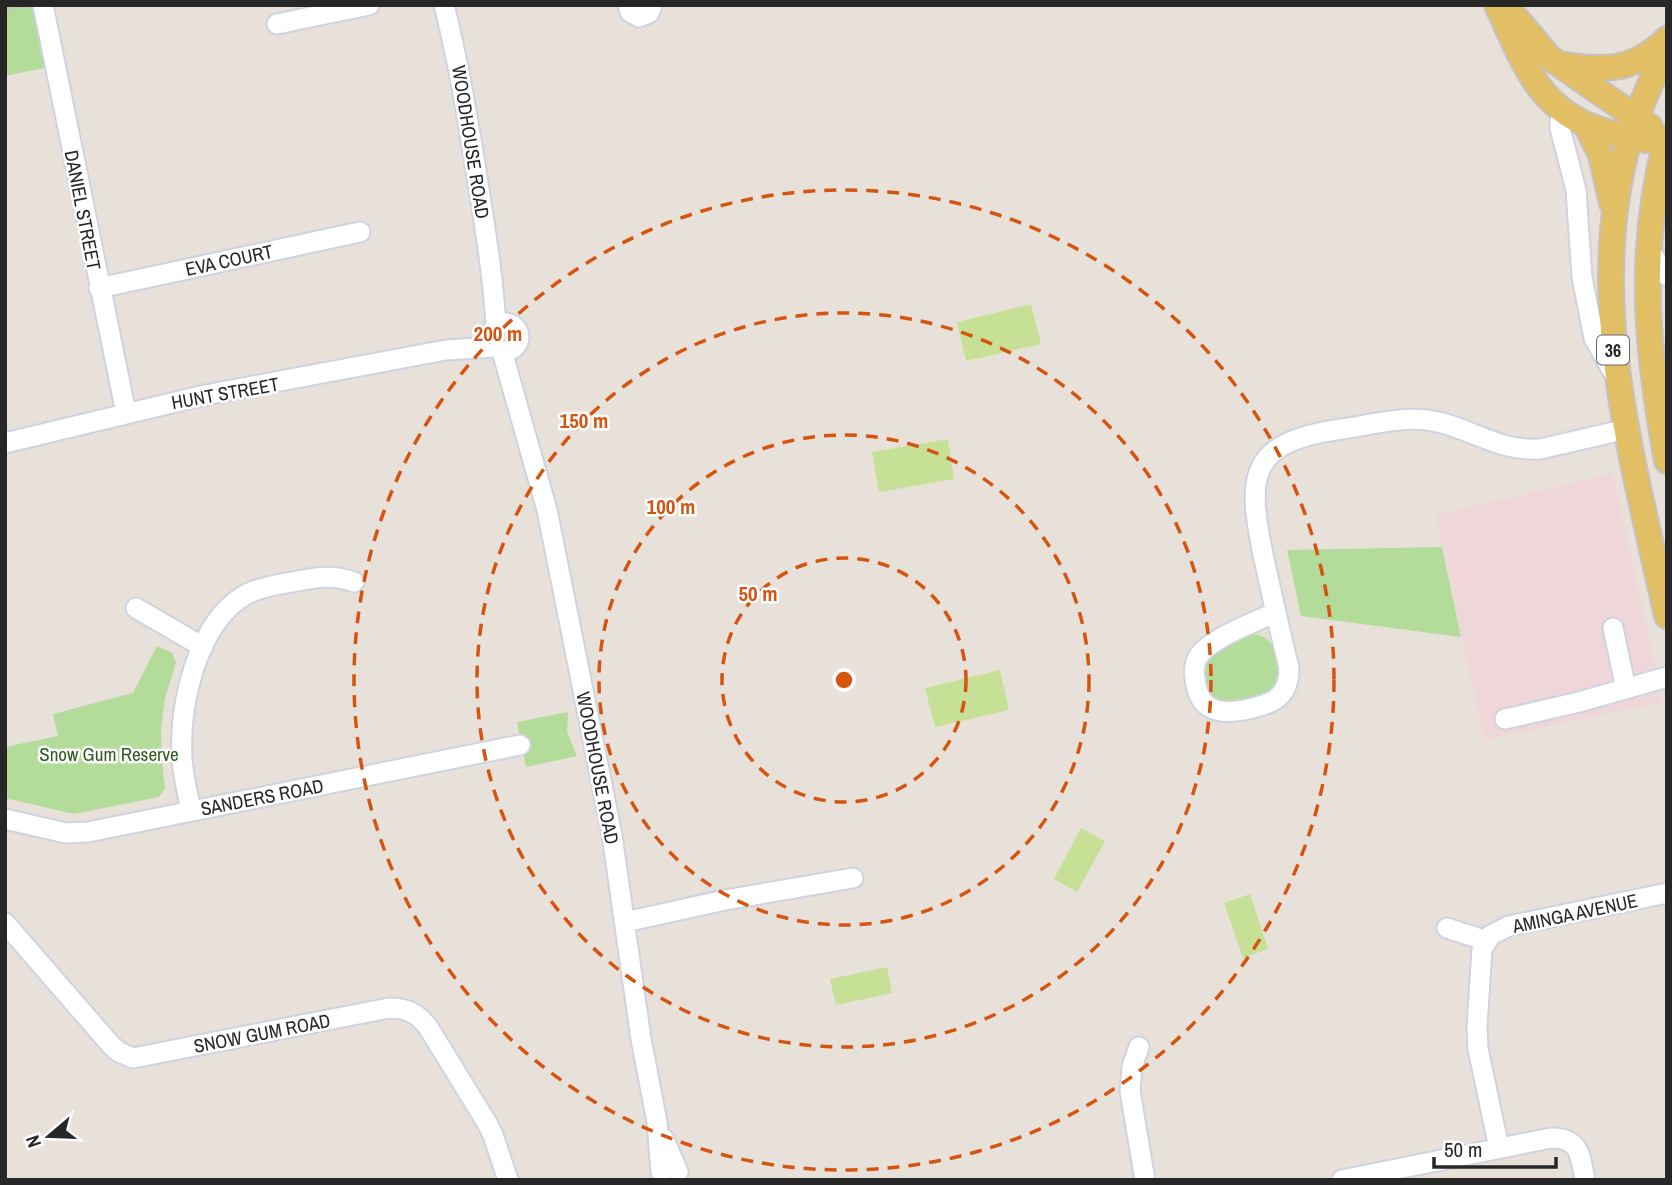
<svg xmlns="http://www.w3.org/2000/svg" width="1672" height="1185" viewBox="0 0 1672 1185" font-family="'Archivo Narrow',sans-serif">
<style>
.medical{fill:#efd7d9}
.green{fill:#b3db9a}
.pitch{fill:#c6e196}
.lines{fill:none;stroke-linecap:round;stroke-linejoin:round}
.minor-casing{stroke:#cfd3df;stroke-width:23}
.major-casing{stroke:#c3c3c3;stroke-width:28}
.path{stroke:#c3c3c3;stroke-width:2.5;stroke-dasharray:5 3.5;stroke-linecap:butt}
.minor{stroke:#fff;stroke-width:19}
.major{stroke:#e2be64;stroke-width:24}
.ring{fill:none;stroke:#d5540f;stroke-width:3.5;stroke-dasharray:12 9}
.labels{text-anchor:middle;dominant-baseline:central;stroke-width:5;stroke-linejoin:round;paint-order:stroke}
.shield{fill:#fff;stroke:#686868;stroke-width:2}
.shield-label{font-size:18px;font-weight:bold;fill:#272727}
.street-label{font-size:19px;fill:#272727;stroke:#fff}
.park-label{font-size:19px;fill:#2f5b1f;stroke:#fff}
.centre{fill:#d5540f;stroke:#fff;stroke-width:3.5}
.ring-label{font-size:21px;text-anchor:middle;font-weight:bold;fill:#d5540f;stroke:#fff;stroke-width:5;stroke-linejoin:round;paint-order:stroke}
</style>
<rect width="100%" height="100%" fill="#e8e1d9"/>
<path class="medical" d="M1613,473L1663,702L1484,740L1436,515Z"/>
<path class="green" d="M5,5H37L49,67L5,76Z
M1442,547L1461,637L1301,616L1287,550Z
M1253,634C1265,635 1273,642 1276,654C1278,663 1284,677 1277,686C1270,695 1259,697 1248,699C1240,701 1229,705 1221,703C1204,698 1201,676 1205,661L1216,652Z
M157,646L172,653L176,663L165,698L161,728L162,763L165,788L159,797L74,814L5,798V747L58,736L53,714L133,693Z
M568,712L567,732L577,756L526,767L517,722Z"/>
<path class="pitch" d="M1031,304L1041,344L966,361L957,322Z
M948,439L954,479L879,492L872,452Z
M1000,670L1009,710L935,727L925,688Z
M1081,828L1105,841L1077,892L1054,879Z
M1250,894L1268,949L1243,958L1224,903Z
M887,967L892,993L836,1005L830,979Z"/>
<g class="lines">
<g class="minor-casing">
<path id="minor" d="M43,5L126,413
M444,5C458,60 467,115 476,170C484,222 493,273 496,326
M628,5L630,12L639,17L649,13L652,5
M277,24L369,5
M1561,111L1560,128L1576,190L1582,277L1594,338L1616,377
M1648,248L1667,276
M99,288L360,232
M491 337a14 14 0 1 1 28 0a14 14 0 1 1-28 0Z
M502,351L547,510L612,835L641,1039L657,1122L661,1172
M5,443L205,395L446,350L495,347
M136,608L203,647
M1276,612C1255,622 1222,634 1205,649C1196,656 1193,667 1195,678C1198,709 1216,715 1244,710C1270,704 1289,700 1289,668C1280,632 1272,595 1264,559C1246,475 1248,442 1342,429C1369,425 1399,417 1427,420C1467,425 1496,452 1540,449L1627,429
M1613,628L1626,689
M1505,719L1579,702L1667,677
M191,811C188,794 183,776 182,758C179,706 196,624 245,595C257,588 272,586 286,583C311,579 328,573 354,582
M5,819L66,833L88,832L520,745
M625,922L725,900L853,878
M5,923L111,1045L119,1052L133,1058L389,1008C407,1008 417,1013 428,1027L487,1123L493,1135L508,1180
M1447,928L1487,941
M1139,1047L1132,1067L1130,1091L1145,1180
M664,1139L678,1172
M1499,1148L1478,1049L1477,1026L1482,949L1491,935L1509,926L1667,893
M1342,1180L1551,1138C1581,1138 1580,1156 1585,1180"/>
</g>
<g class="major-casing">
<path id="major" d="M1497,5C1523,60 1537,110 1601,130C1622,137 1644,139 1665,143
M1510,11L1550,58L1650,127
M1667,46C1654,77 1638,108 1629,140C1584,300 1633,459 1667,616
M1560,64C1603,72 1635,71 1667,39
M1586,125L1601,155L1612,203
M1667,137C1637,252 1646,346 1667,461"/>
</g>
<path class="path" d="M5,10L26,6"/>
<use href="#minor" class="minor"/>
<use href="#major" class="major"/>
</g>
<g class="ring">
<circle cx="844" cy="680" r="122"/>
<circle cx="844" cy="680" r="245"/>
<circle cx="844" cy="680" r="367"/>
<circle cx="844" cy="680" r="490"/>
</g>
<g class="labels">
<rect class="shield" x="1597" y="335.5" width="32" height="29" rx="5"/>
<g class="shield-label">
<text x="1613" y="350">36</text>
</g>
<g class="street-label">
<text transform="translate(471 142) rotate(81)">WOODHOUSE ROAD</text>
<text transform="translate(83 210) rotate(79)">DANIEL STREET</text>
<text transform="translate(229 260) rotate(-12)">EVA COURT</text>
<text transform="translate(225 393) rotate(-10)">HUNT STREET</text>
<text transform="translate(598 768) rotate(79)">WOODHOUSE ROAD</text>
<text transform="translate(262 797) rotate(-11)">SANDERS ROAD</text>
<text transform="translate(1575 913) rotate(-12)">AMINGA AVENUE</text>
<text transform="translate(262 1033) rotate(-11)">SNOW GUM ROAD</text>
</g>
<g class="park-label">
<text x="109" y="754">Snow Gum Reserve</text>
</g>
</g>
<circle cx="844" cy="680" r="10" class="centre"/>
<g class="ring-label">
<text x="498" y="341">200 m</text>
<text x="584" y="428">150 m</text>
<text x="671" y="514">100 m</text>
<text x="758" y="601">50 m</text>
</g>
<rect width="1672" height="1185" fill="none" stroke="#272727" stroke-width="14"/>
<g transform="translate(49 1136) rotate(251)" stroke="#ffffff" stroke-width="5" paint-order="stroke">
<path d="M0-5L12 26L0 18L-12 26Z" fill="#272727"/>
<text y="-10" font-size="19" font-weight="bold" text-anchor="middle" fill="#272727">N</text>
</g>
<path d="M1434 1157v10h122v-10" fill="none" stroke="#272727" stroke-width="3.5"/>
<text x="1444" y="1157" font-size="21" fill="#272727" stroke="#ffffff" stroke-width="5" paint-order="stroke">50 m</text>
</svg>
